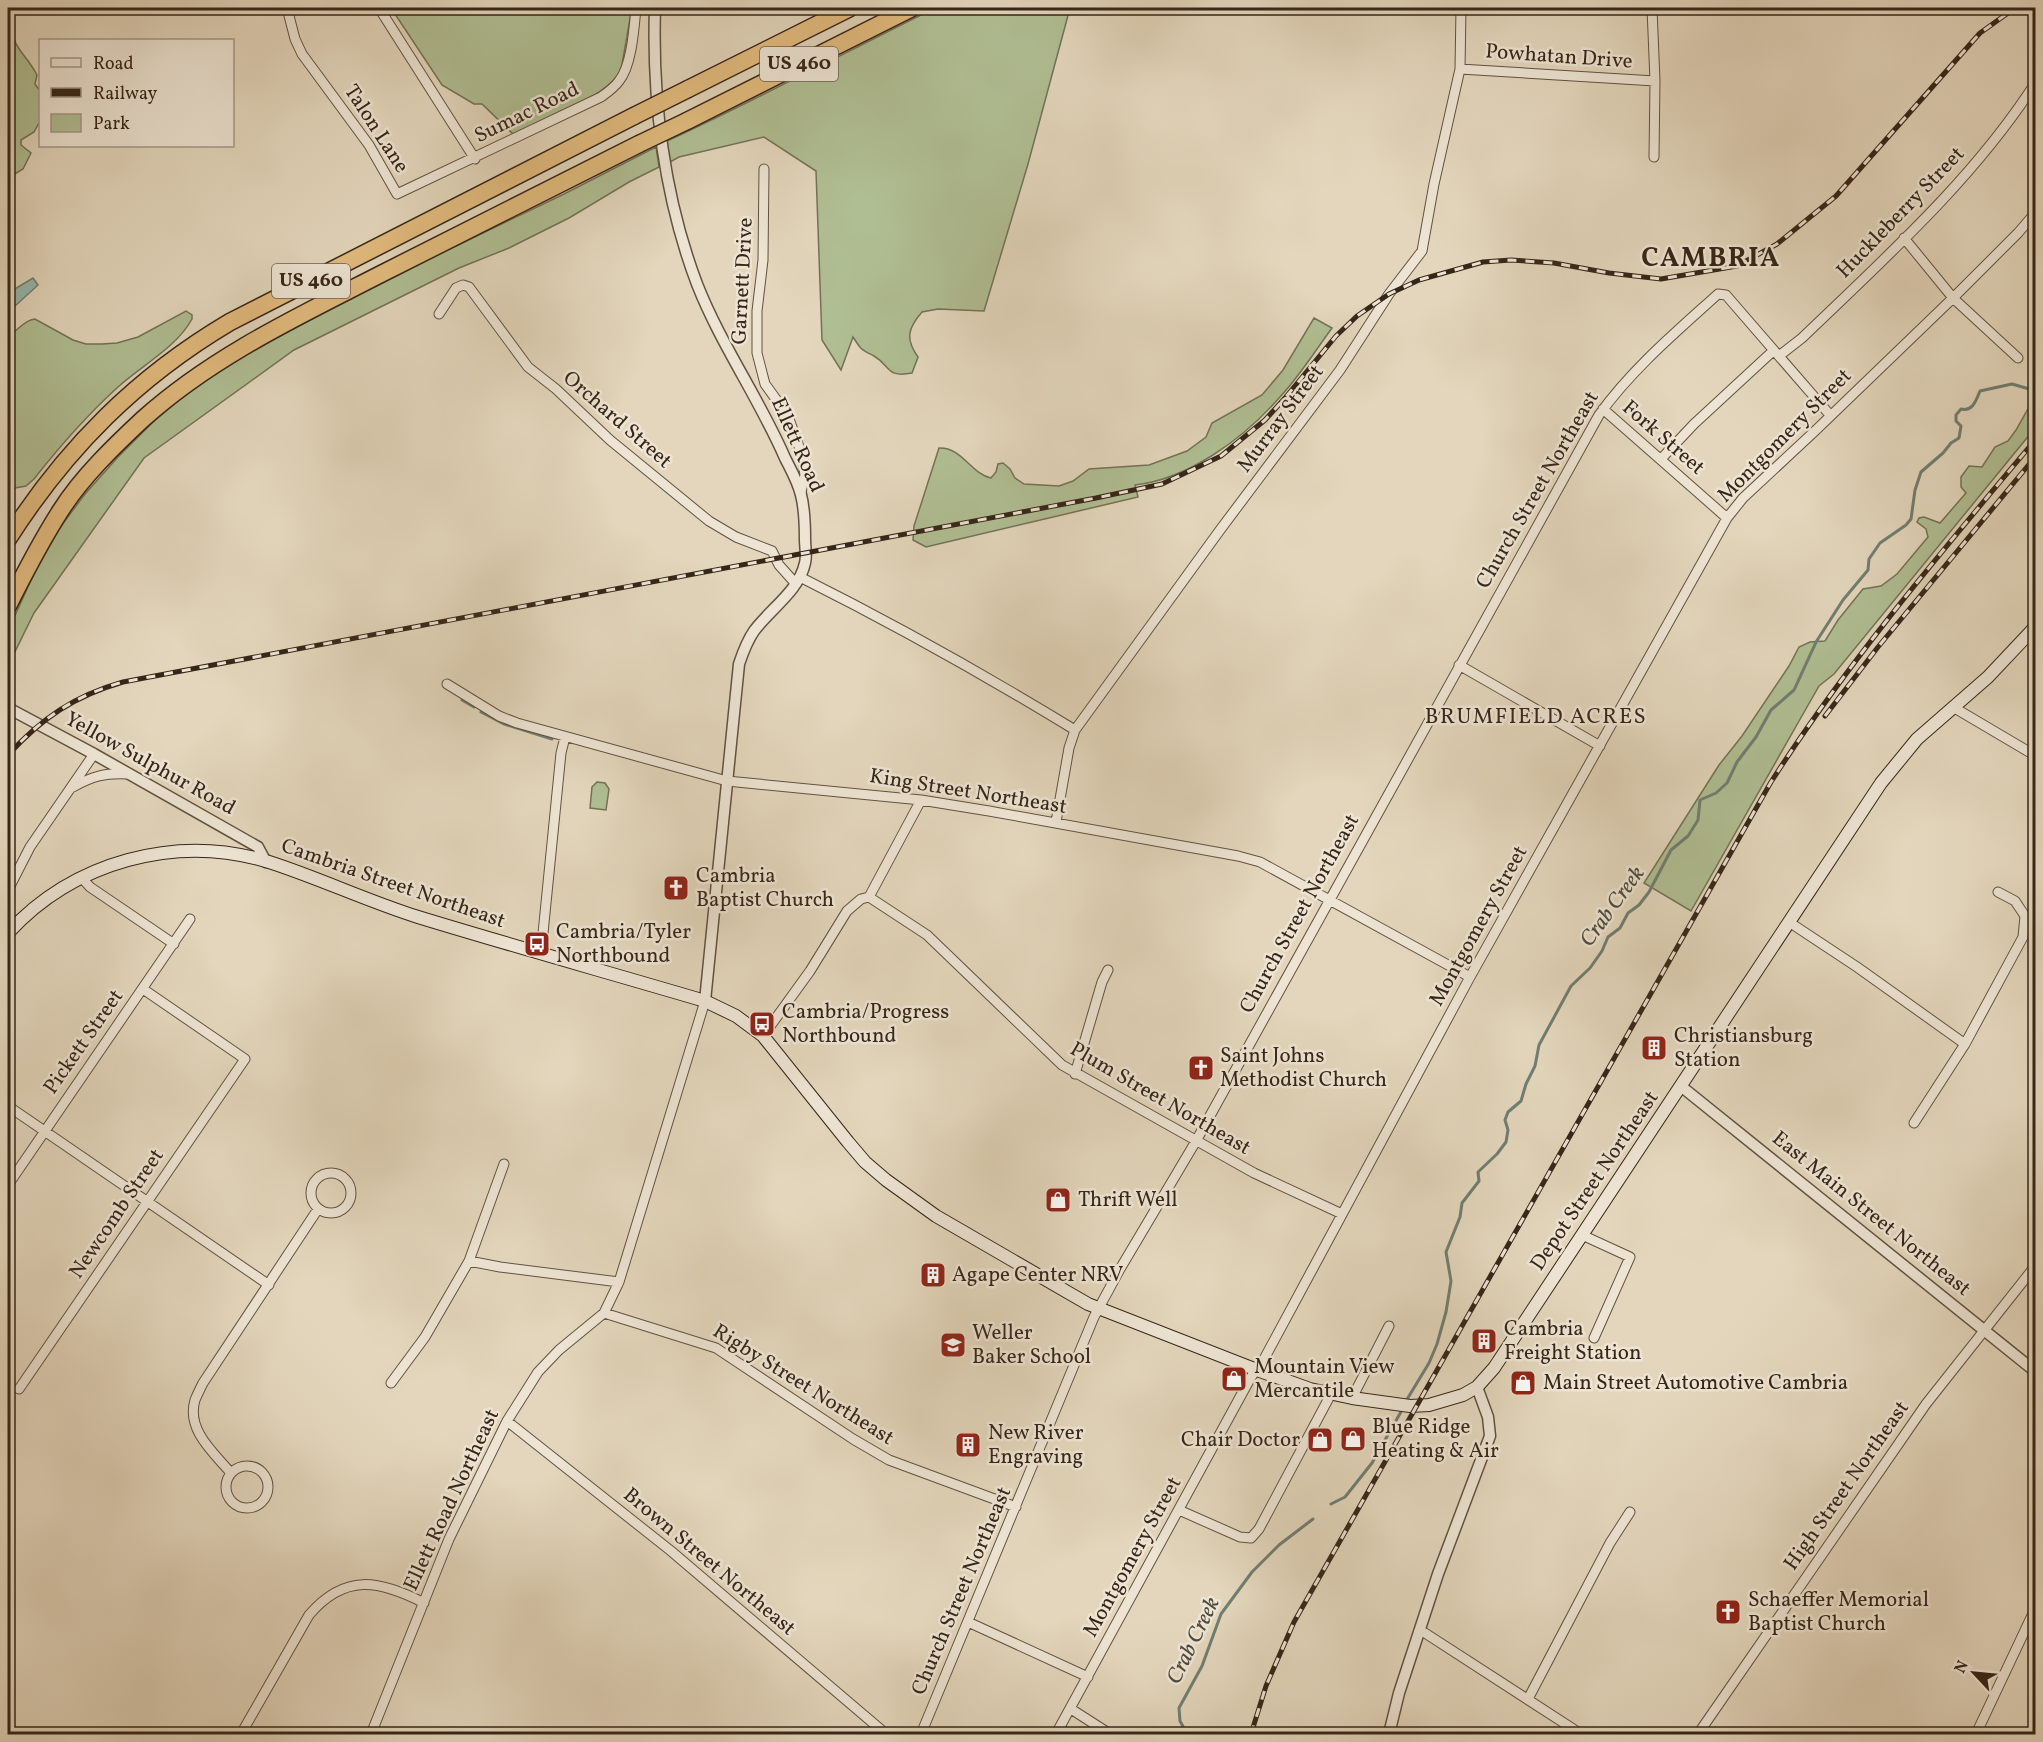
<svg xmlns="http://www.w3.org/2000/svg" width="2043" height="1742" viewBox="0 0 2043 1742" font-family="Vollkorn,serif">
<style>
.green{fill:#b0be93;stroke:#737256;stroke-width:1.5}
.water{fill:#96b9ad;stroke:#707e71;stroke-width:1.5}
.lines{fill:none;stroke-linecap:round;stroke-linejoin:round}
.stream{stroke:#707e71;stroke-width:3}
.minor-casing{stroke:#615241;stroke-width:11}
.tertiary-casing{stroke:#615241;stroke-width:13}
.secondary-casing{stroke:#362618;stroke-width:14}
.motorway-casing{stroke:#362618;stroke-width:19}
.minor{stroke:#ede4d3;stroke-width:9}
.tertiary{stroke:#ede4d3;stroke-width:10}
.secondary{stroke:#ede4d3;stroke-width:12}
.motorway{stroke:#e2bb7e;stroke-width:16}
.rail-casing{stroke:#362618;stroke-width:5}
.rail{stroke:#ede4d3;stroke-width:3;stroke-dasharray:9;stroke-linecap:butt}
.motorway-bridge-casing{stroke:#362618;stroke-width:19;stroke-linecap:butt}
.motorway-bridge{stroke:#e2bb7e;stroke-width:16}
.labels{text-anchor:middle;dominant-baseline:central;stroke-width:5;stroke-linejoin:round;paint-order:stroke}
.shield{fill:#ede4d3;stroke:#6d5f50;stroke-width:1.5}
.shield-label{font-size:20px;font-weight:bold;fill:#362618}
.street-label{font-size:21px;fill:#362618;stroke:#ede4d3}
.poi-label{font-size:21px;fill:#362618;stroke:#ede4d3;text-anchor:start}
.neighbourhood-label{font-size:22px;letter-spacing:1.5px;fill:#362618;stroke:#ede4d3}
.water-label{font-size:22px;font-style:italic;fill:#4e4b3d;stroke:#ede4d3}
.district-label{font-size:27px;font-weight:bold;letter-spacing:1.5px;fill:#362618;stroke:#ede4d3}
</style>
<rect width="100%" height="100%" fill="#e3d6bc"/>
<filter id="stains"><feTurbulence type="fractalNoise" baseFrequency=".00333" numOctaves="4"/><feColorMatrix values="0 0 0 0 .2 0 0 0 0 .09 0 0 0 0 .02 0 0 0 .5 -.17"/></filter>
<radialGradient id="worn" r=".72"><stop offset=".6" stop-color="#630" stop-opacity="0"/><stop offset="1" stop-color="#630" stop-opacity=".3"/></radialGradient>
<path class="green" d="M391,8H632L621,70C608,97 542,120 513,134L482,104H474L442,85Z
M935,8H1070L1028,164L984,311L938,309L922,312C908,328 905,339 918,357L912,373C886,378 891,366 874,356C861,349 862,351 853,337L841,370L822,340L816,171L764,137L679,157L670,162L667,141C758,99 846,52 935,8Z
M8,25L10,26C15,51 26,54 37,75L35,84L40,91V121L34,132L21,140V145L31,153L23,169L10,177H8Z
M656,147L659,167L629,182L569,218L509,248L459,268L294,350L144,458L34,613L8,666V631L36,569L58,530L85,494L118,457L153,422L185,395L210,377L269,341L398,274L564,194Z
M186,311L192,315V319C176,348 142,365 118,387C87,415 60,446 34,479L26,486L15,488L8,499V335C18,332 23,320 35,319L73,340L86,344H102L117,343L138,337Z
M1314,318L1332,328C1315,351 1299,377 1279,398C1244,438 1189,479 1135,485L1138,497L926,547L913,540L914,526L939,448C962,447 970,473 991,478L996,472L998,464L1003,463L1010,469L1015,478L1024,484L1059,486L1073,481L1089,469L1149,465L1187,451L1206,437L1212,423L1262,395L1283,370Z
M2035,385V428L1834,674L1819,686L1691,911L1644,883L1719,765L1742,736L1789,666L1799,647L1810,642L1825,641L1838,620L1863,589L1881,586L1897,574L1928,537L1926,529L1917,522L1919,518L1924,517L1940,523L1966,493L1961,487V477L1969,466L1982,467L1995,447L2008,441L2016,430L2029,407Z
M597,782L605,783L609,789L606,810L590,808L592,787Z"/>
<path class="water" d="M33,278L38,285L14,307L8,305V293Z"/>
<g class="lines">
<path class="stream" d="M462,700L474,707
M481,712L504,724L552,739
M1406,1401L1429,1363L1437,1344L1446,1312L1451,1281L1446,1252L1460,1217L1462,1203L1479,1181L1478,1172L1497,1154L1506,1142L1508,1130L1505,1120L1508,1112L1521,1101L1526,1084L1535,1066L1539,1045L1571,986L1590,968L1602,951L1608,937L1620,928L1628,913L1639,905L1649,892L1671,850L1688,836L1698,820L1700,800L1716,793L1727,783L1737,762L1756,737L1771,710L1794,690L1816,642L1843,600L1868,570L1869,559L1880,543L1906,525L1911,519L1915,490L1921,472L1943,453L1951,443L1959,438L1961,426L1956,421V415L1961,409C1973,412 1976,400 1980,391L2012,384L2036,391
M1331,1504L1345,1497L1372,1463L1402,1410
M1190,1734L1186,1732L1180,1721L1179,1708L1202,1666L1221,1614L1252,1572L1279,1545L1313,1519"/>
<g class="minor-casing">
<path id="minor" d="M287,8L295,39L302,54L369,145L397,194L601,97C608,92 614,88 619,81C632,65 634,28 636,8
M379,8L475,159
M1652,8L1655,81L1654,157
M1460,69L1655,81
M764,169L763,260L757,311V353L765,384L788,416L802,455L805,475L801,492
M1904,238L1953,298L2018,358
M439,314L456,288L463,285L469,287L528,367L556,389L610,440L709,521L736,537L772,551L779,565L796,584
M1779,356L1802,338C1885,258 1973,180 2036,82
M1603,409L1727,518
M1661,459L1694,424L1773,351
M800,577C894,624 985,675 1075,730
M1459,665L1600,746
M447,684L499,716L517,723L727,781L921,800L989,811L1238,856L1260,862L1470,977
M1953,707L2036,756
M73,787C93,776 104,773 128,774
M1056,822L1069,748L1075,730L1220,530L1340,370L1389,294L1422,251L1434,184L1460,69L1461,8
M81,877L90,887L174,944
M8,890L30,847L94,754
M869,897L927,935L1062,1065L1254,1173L1342,1214
M1789,922L1857,967L1965,1044
M541,953L561,753L565,737
M763,1036L810,971L847,911L861,899L869,897L921,800
M1075,1074L1102,982L1108,970
M8,1106L269,1285
M1914,1123L1965,1044L2023,937L2025,916L2015,901L1998,892
M311 1193a20 20 0 1 1 40 0a20 20 0 1 1-40 0Z
M8,1185L190,919
M1582,1235L1630,1257L1594,1338
M469,1261L500,1267L619,1282
M604,1313L716,1348L853,1439L889,1460L1016,1507
M391,1383L425,1337L469,1261L504,1164
M19,1389L245,1059L143,989
M1352,1398L1389,1326
M507,1421L671,1551L886,1734
M226 1487a21 21 0 1 1 42 0a21 21 0 1 1-42 0Z
M231,1473C214,1453 186,1430 195,1400C197,1395 200,1389 203,1383L318,1209
M1179,1510L1240,1537L1251,1538L1259,1529L1331,1394
M968,1622L1088,1677
M1419,1631L1425,1633L1581,1734
M1528,1699L1610,1543L1630,1512
M1071,1709L1110,1734
M241,1734L309,1615C345,1573 379,1580 424,1603
M371,1734L449,1539L507,1421L538,1372L559,1350L604,1313L619,1282L705,1001
M921,1734L1094,1317L1120,1269L1196,1141L1599,415C1632,369 1676,332 1718,294L1726,295L1830,415
M1056,1734L1251,1377L1263,1361L1470,977L1727,518L1743,498L1816,430L1953,298L2018,233L2036,212
M1698,1734L1926,1404L2036,1265
M1976,1734L2036,1607"/>
</g>
<g class="tertiary-casing">
<path id="tertiary" d="M655,8C652,100 664,197 697,284C721,345 759,398 785,458C791,470 798,482 801,495C805,510 805,525 805,540C805,547 807,556 805,563C799,591 770,609 754,631C747,641 743,652 739,664L705,1001
M8,708L94,754L258,847L266,862
M1682,1087L2036,1372
M1389,1734L1399,1693L1438,1574L1490,1436L1488,1417L1477,1387"/>
</g>
<g class="secondary-casing">
<path id="secondary" d="M8,933C73,862 176,833 269,862C319,878 367,901 418,917C513,946 610,973 705,1001L736,1016L763,1036L848,1142L865,1162L886,1180L936,1216L1088,1304L1257,1370L1310,1389L1352,1398L1410,1406L1429,1405L1463,1395L1477,1387L1494,1368L1881,783L1917,739L1988,677L2036,626"/>
</g>
<g class="motorway-casing">
<path id="motorway" d="M688,89L850,8
M687,121L912,8
M8,539C66,448 137,377 230,322L634,116
M8,606C24,574 41,541 61,510C82,477 114,446 143,419C213,356 299,316 383,273C468,230 554,187 639,144"/>
</g>
<use href="#minor" class="minor"/>
<use href="#tertiary" class="tertiary"/>
<use href="#secondary" class="secondary"/>
<use href="#motorway" class="motorway"/>
<g class="rail-casing">
<path id="rail" d="M1825,716L1878,647L2036,456
M8,755C42,718 74,696 123,682L1096,498L1162,484L1221,456L1265,420L1285,398L1336,336L1357,316L1389,294L1419,280L1483,262L1511,260L1554,263L1609,273L1661,279L1737,266L1777,244L1836,196L1980,33L2015,8
M1251,1734L1266,1686L1294,1622L1771,782C1849,660 1943,550 2036,439"/>
</g>
<use href="#rail" class="rail"/>
<g class="motorway-bridge-casing">
<path id="motorway-bridge" d="M634,116L688,89
M639,144L687,121"/>
</g>
<use href="#motorway-bridge" class="motorway-bridge"/>
</g>
<defs>
<g id="church-square" transform="scale(1.35)"><rect x="-9" y="-9" width="18" height="18" rx="4" fill="#8f2418" stroke="#ede4d3"/><path d="M-1.2-6h2.4v3.5h3.3v2.4h-3.3V6h-2.4V-.1h-3.3v-2.4h3.3Z" fill="#fff"/></g>
<g id="bus-square" transform="scale(1.35)"><rect x="-9" y="-9" width="18" height="18" rx="4" fill="#8f2418" stroke="#ede4d3"/><path d="M-5-6H5V4H4V6H2V4H-2V6H-4V4H-5ZM-3.5-4V0h7V-4ZM-3.5 1.2v1.5H-2V1.2ZM2 1.2v1.5H3.5V1.2Z" fill="#fff"/></g>
<g id="building-square" transform="scale(1.35)"><rect x="-9" y="-9" width="18" height="18" rx="4" fill="#8f2418" stroke="#ede4d3"/><path d="M-4-6H4V6H1V3H-1V6H-4ZM-2.5-4.3h1.7v1.8h-1.7ZM.8-4.3h1.7v1.8H.8ZM-2.5-1h1.7V.8h-1.7ZM.8-1h1.7V.8H.8Z" fill="#fff"/></g>
<g id="shop-square" transform="scale(1.35)"><rect x="-9" y="-9" width="18" height="18" rx="4" fill="#8f2418" stroke="#ede4d3"/><path d="M-5-2.5h2.3a2.7 3.5 0 0 1 5.4 0H5L5.5 6h-11ZM-1.5-2.5h3a1.5 2.3 0 0 0-3 0Z" fill="#fff"/></g>
<g id="school-square" transform="scale(1.35)"><rect x="-9" y="-9" width="18" height="18" rx="4" fill="#8f2418" stroke="#ede4d3"/><path d="M0-5L7-2L0 1L-7-2ZM-4 1L0 2.5L4 1V4Q0 6-4 4Z" fill="#fff"/></g>
</defs>
<g fill-rule="evenodd">
<use href="#church-square" x="676" y="888"/>
<use href="#bus-square" x="537" y="944"/>
<use href="#bus-square" x="762" y="1024"/>
<use href="#building-square" x="1654" y="1048"/>
<use href="#church-square" x="1201" y="1068"/>
<use href="#shop-square" x="1058" y="1200"/>
<use href="#building-square" x="933" y="1275"/>
<use href="#building-square" x="1484" y="1341"/>
<use href="#school-square" x="953" y="1345"/>
<use href="#shop-square" x="1234" y="1379"/>
<use href="#shop-square" x="1523" y="1383"/>
<use href="#shop-square" x="1353" y="1439"/>
<use href="#shop-square" x="1320" y="1440"/>
<use href="#building-square" x="968" y="1445"/>
<use href="#church-square" x="1728" y="1612"/>
</g>
<g class="labels">
<g class="shield">
<rect x="760" y="47" width="78" height="34" rx="4.5"/>
<rect x="272" y="264" width="78" height="34" rx="4.5"/>
</g>
<g class="shield-label">
<text x="799" y="64">US 460</text>
<text x="311" y="281">US 460</text>
</g>
<g class="street-label">
<text transform="translate(1559 57) rotate(4)">Powhatan Drive</text>
<text transform="translate(527 113) rotate(-26)">Sumac Road</text>
<text transform="translate(376 129) rotate(57)">Talon Lane</text>
<text transform="translate(1901 213) rotate(-46)">Huckleberry Street</text>
<text transform="translate(743 281) rotate(-87)">Garnett Drive</text>
<text transform="translate(1281 419) rotate(-53)">Murray Street</text>
<text transform="translate(617 420) rotate(41)">Orchard Street</text>
<text transform="translate(1785 436) rotate(-45)">Montgomery Street</text>
<text transform="translate(1663 438) rotate(41)">Fork Street</text>
<text transform="translate(797 445) rotate(66)">Ellett Road</text>
<text transform="translate(1538 490) rotate(-60)">Church Street Northeast</text>
<text transform="translate(150 764) rotate(29)">Yellow Sulphur Road</text>
<text transform="translate(968 792) rotate(9)">King Street Northeast</text>
<text transform="translate(393 884) rotate(19)">Cambria Street Northeast</text>
<text transform="translate(1300 914) rotate(-61)">Church Street Northeast</text>
<text transform="translate(1479 926) rotate(-61)">Montgomery Street</text>
<text transform="translate(84 1042) rotate(-55)">Pickett Street</text>
<text transform="translate(1160 1099) rotate(30)">Plum Street Northeast</text>
<text transform="translate(1595 1181) rotate(-56)">Depot Street Northeast</text>
<text transform="translate(117 1214) rotate(-56)">Newcomb Street</text>
<text transform="translate(1871 1214) rotate(39)">East Main Street Northeast</text>
<text transform="translate(803 1385) rotate(32)">Rigby Street Northeast</text>
<text transform="translate(1847 1486) rotate(-55)">High Street Northeast</text>
<text transform="translate(452 1500) rotate(-65)">Ellett Road Northeast</text>
<text transform="translate(1133 1557) rotate(-61)">Montgomery Street</text>
<text transform="translate(709 1562) rotate(40)">Brown Street Northeast</text>
<text transform="translate(962 1591) rotate(-67)">Church Street Northeast</text>
</g>
<g class="poi-label">
<text x="696" y="876">Cambria<tspan x="696" dy="24">Baptist Church</tspan></text>
<text x="556" y="932">Cambria/Tyler<tspan x="556" dy="24">Northbound</tspan></text>
<text x="782" y="1012">Cambria/Progress<tspan x="782" dy="24">Northbound</tspan></text>
<text x="1674" y="1036">Christiansburg<tspan x="1674" dy="24">Station</tspan></text>
<text x="1220" y="1056">Saint Johns<tspan x="1220" dy="24">Methodist Church</tspan></text>
<text x="1078" y="1200">Thrift Well</text>
<text x="952" y="1275">Agape Center NRV</text>
<text x="1504" y="1329">Cambria<tspan x="1504" dy="24">Freight Station</tspan></text>
<text x="972" y="1333">Weller<tspan x="972" dy="24">Baker School</tspan></text>
<text x="1254" y="1367">Mountain View<tspan x="1254" dy="24">Mercantile</tspan></text>
<text x="1543" y="1383">Main Street Automotive Cambria</text>
<text x="1372" y="1427">Blue Ridge<tspan x="1372" dy="24">Heating &amp; Air</tspan></text>
<text x="988" y="1433">New River<tspan x="988" dy="24">Engraving</tspan></text>
<text x="1300" y="1440" text-anchor="end">Chair Doctor</text>
<text x="1748" y="1600">Schaeffer Memorial<tspan x="1748" dy="24">Baptist Church</tspan></text>
</g>
<g class="neighbourhood-label">
<text x="1536" y="717">BRUMFIELD ACRES</text>
</g>
<g class="water-label">
<text transform="translate(1613 907) rotate(-54)">Crab Creek</text>
<text transform="translate(1194 1641) rotate(-64)">Crab Creek</text>
</g>
<g class="district-label">
<text x="1711" y="259">CAMBRIA</text>
</g>
</g>
<rect width="2043" height="1742" fill="none" stroke="#e3d6bc" stroke-width="30"/>
<rect x="9" y="9" width="2025" height="1724" fill="none" stroke="#362618" stroke-width="3"/>
<rect x="15" y="15" width="2013" height="1712" fill="none" stroke="#362618" stroke-width="1.5"/>
<rect x="39" y="39" width="195" height="108" fill="#ede4d3" stroke="#a49888" stroke-width="1.5"/>
<rect x="51" y="58" width="30" height="9" fill="#ede4d3" stroke="#a49888" stroke-width="1.5"/>
<text x="93" y="69" font-size="18" fill="#362618">Road</text>
<rect x="51" y="88" width="30" height="9" fill="#362618" stroke="#a49888" stroke-width="1.5"/>
<text x="93" y="99" font-size="18" fill="#362618">Railway</text>
<rect x="51" y="114" width="30" height="18" fill="#b0be93" stroke="#a49888" stroke-width="1.5"/>
<text x="93" y="129" font-size="18" fill="#362618">Park</text>
<g transform="translate(1974 1673) rotate(296)" stroke="#ede4d3" stroke-width="4.5" paint-order="stroke">
<path d="M0-4.5L10 22L0 15L-10 22Z" fill="#362618"/>
<text y="-9" font-size="16" font-weight="bold" text-anchor="middle" fill="#362618">N</text>
</g>
<rect width="100%" height="100%" filter="url(#stains)"/>
<rect width="100%" height="100%" fill="url(#worn)"/>
</svg>
